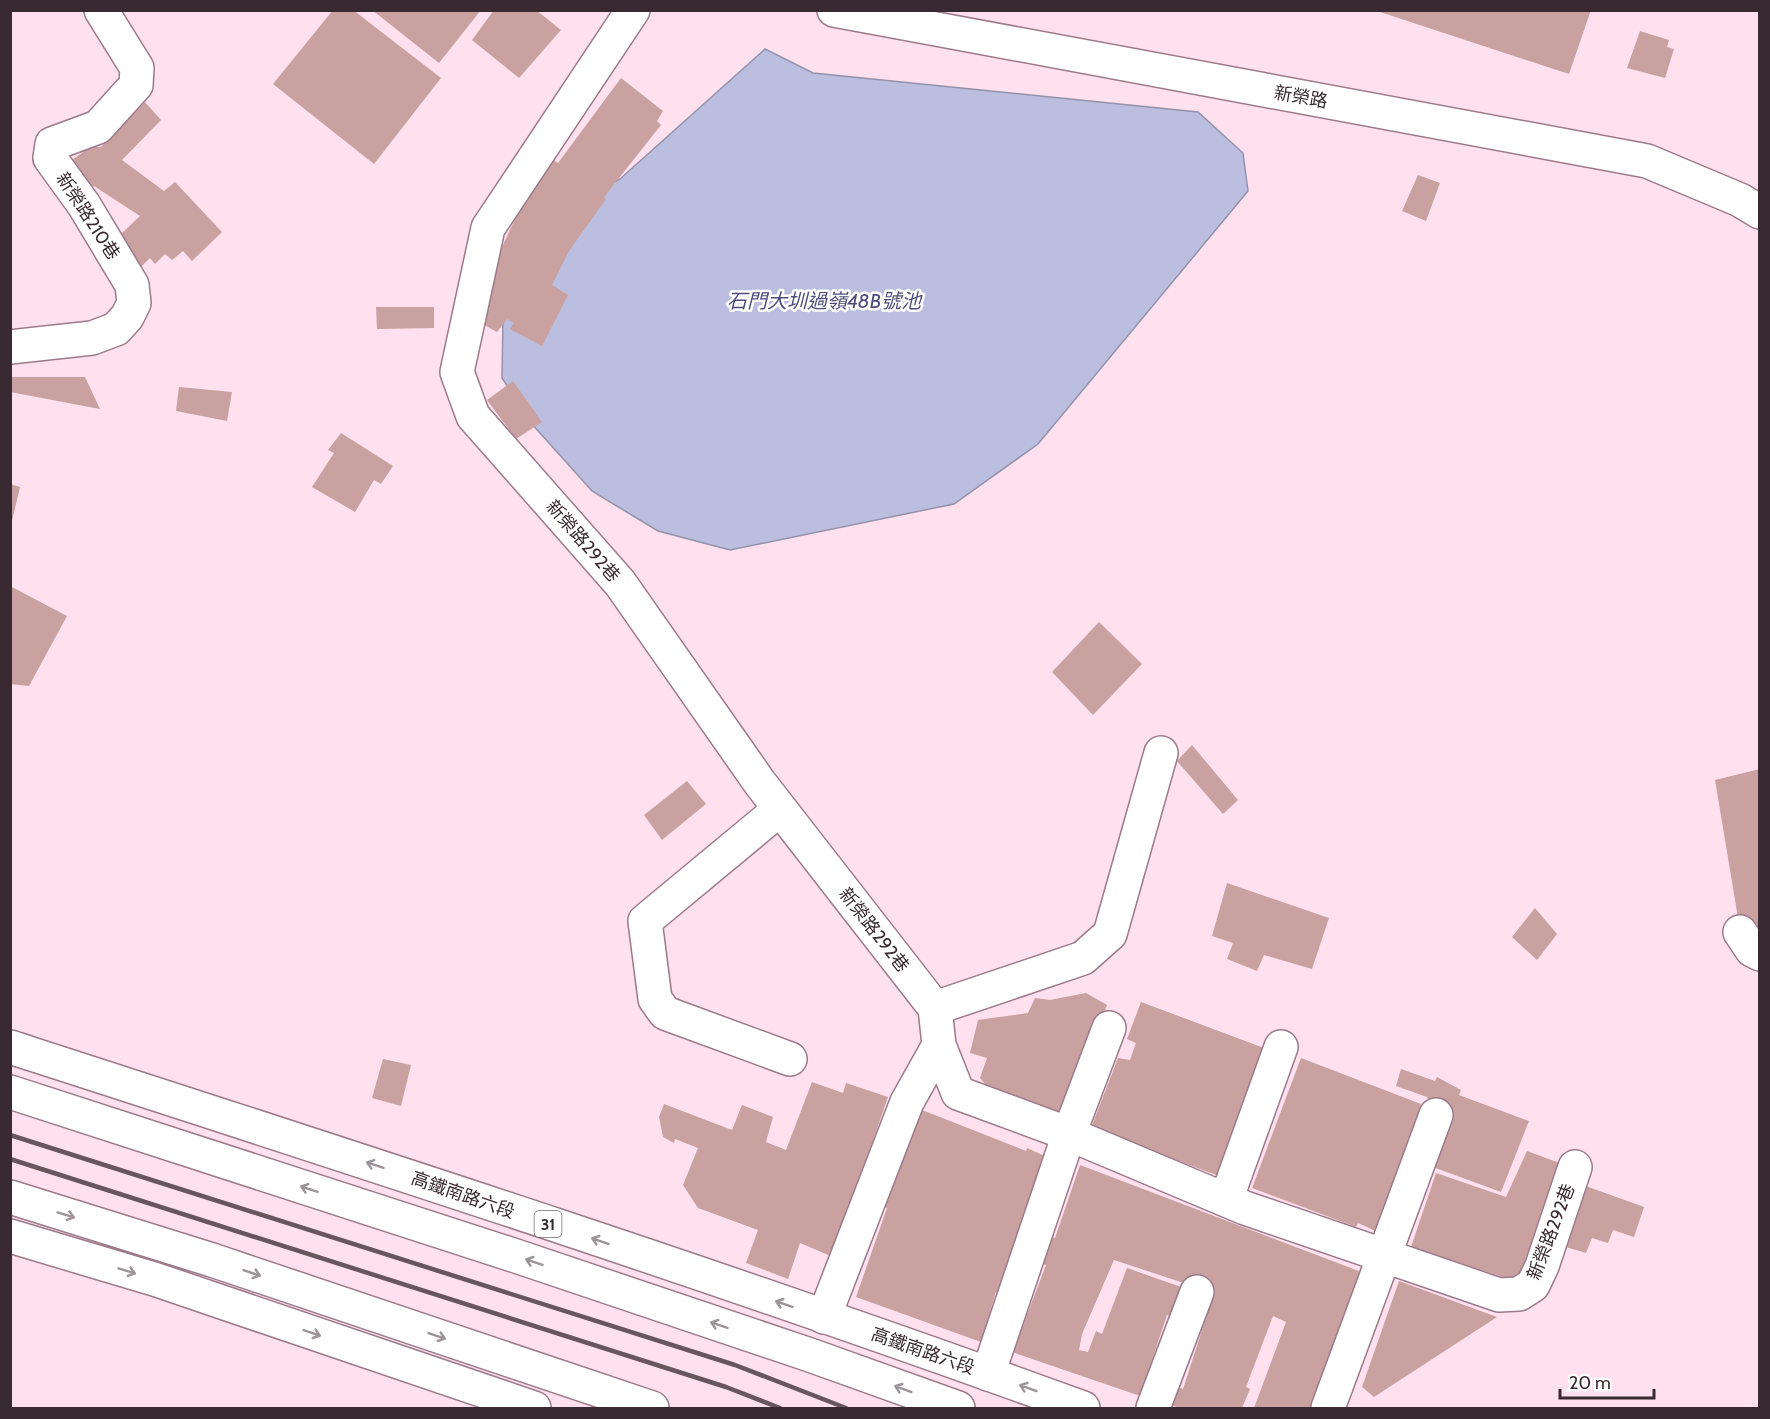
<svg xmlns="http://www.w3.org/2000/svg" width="1770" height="1419" viewBox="0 0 1770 1419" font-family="Cabin,'Noto Sans TC',sans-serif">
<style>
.water{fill:#bcbedf;stroke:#9492aa;stroke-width:1.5}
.building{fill:#c8a1a0}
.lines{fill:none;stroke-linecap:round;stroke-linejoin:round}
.minor-casing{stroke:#9c7a8a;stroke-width:36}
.major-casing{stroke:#9c7a8a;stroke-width:36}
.minor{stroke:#fff;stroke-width:33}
.major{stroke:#fff;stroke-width:33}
.rail{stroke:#68565e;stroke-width:4.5}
.oneway{stroke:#9c9498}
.labels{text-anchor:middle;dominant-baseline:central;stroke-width:5;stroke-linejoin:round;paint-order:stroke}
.shield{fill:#fff;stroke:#746a6e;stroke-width:1.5}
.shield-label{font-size:16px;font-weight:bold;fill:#382a30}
.street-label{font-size:18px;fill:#382a30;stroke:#fff}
.water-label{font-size:20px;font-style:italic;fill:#4e4e7d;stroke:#fff}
</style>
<rect width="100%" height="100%" fill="#fee0ee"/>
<path class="water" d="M765,49L813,73L1198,112L1243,153L1248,191L1038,444L954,504L730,550L658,531L592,491L531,423L502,378L503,317L562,216L620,179Z"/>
<path class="building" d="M333,10H353L441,78L374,164L273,84Z
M372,10H481L439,63Z
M494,10H536L561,30L519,78L472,40Z
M1374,10H1591L1569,74Z
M1640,31L1669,40L1667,47L1674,49L1665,78L1627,68Z
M621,78L663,111L657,121L661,125L604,197L606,199L569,251L552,285L568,295L542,346L510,329L514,323L507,319L497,332L477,321L491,295L482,290L527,193L530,194L551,158L558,163Z
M145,102L161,120L122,160L164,191L175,182L222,232L192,261L183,251L172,260L165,254L155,264L150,258L138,270L119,236L140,216L94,186L87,192L69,162L90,147H101Z
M1418,175L1440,183L1426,221L1402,211Z
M376,307H434V328L377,329Z
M10,377H85L100,409L10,392Z
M513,381L542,422L516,439L487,400Z
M179,387L232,392L227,421L176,411Z
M341,433L393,466L381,484L374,480L355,512L312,487L334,453L328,450Z
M10,484L20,487L11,525H10Z
M10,586L67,616L29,686L10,684Z
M1099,622L1142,664L1093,715L1052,672Z
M1192,745L1238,800L1223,814L1177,761Z
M1760,769V933L1741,936L1715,780Z
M687,781L706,804L662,840L644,815Z
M1227,883L1329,918L1312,969L1264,955L1257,971L1227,959L1233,943L1212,936Z
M1535,908L1557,934L1537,960L1512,937Z
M1086,993L1107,1005L1062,1118L991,1091L980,1078L987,1058L970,1053L978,1020L1028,1013L1035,998L1050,1000Z
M1141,1002L1264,1048L1219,1176L1091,1128L1118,1058L1130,1060L1136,1043L1127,1039Z
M1301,1058L1421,1104L1380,1233L1358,1223L1356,1227L1252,1188Z
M383,1059L411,1065L401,1106L372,1098Z
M1401,1069L1435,1081L1437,1077L1461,1090L1459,1095L1529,1121L1501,1192L1430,1166L1431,1106L1427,1097L1396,1086Z
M812,1082L843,1093L846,1083L888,1097L833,1257L800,1243L788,1279L746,1263L758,1230L698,1208L683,1185L698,1148L675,1139L674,1143L663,1137L659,1117L664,1104L732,1130L742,1105L773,1117L766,1142L786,1150Z
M917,1108L1026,1151L1027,1148L1047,1157L1017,1254L1011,1251L1004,1272L1009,1274L1002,1293L996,1292L981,1342L856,1297L887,1208L881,1205Z
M1527,1151L1565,1165L1546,1218L1540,1216L1518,1282L1411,1247L1436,1173L1506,1197Z
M1080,1165L1364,1273L1317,1408H1254L1286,1322L1273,1316L1246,1387L1250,1389L1242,1408H1180L1170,1405L1176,1386L1183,1389L1214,1293L1114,1260L1082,1334L1079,1350L1088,1352L1096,1331L1102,1334L1127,1268L1184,1288L1173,1316L1167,1315L1148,1372L1154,1374L1146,1398L1009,1351L1017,1327L1022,1328L1046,1265L1040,1263L1050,1236L1055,1238Z
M1583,1185L1644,1207L1634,1237L1613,1230L1608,1243L1592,1238L1586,1253L1566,1247Z
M1399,1281L1497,1317L1374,1397L1362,1387Z"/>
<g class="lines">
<g class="minor-casing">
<path id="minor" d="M633,10L488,228L457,372L473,416L620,583L760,783L935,1008L939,1045L958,1093L1069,1134L1245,1208L1499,1295L1519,1294L1533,1285L1542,1266L1575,1167
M834,10L1647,161L1740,200L1760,212
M10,347L92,338L116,329L127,317L134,303L132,285L84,205L50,158L52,144L98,127L136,85L137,68L101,10
M780,809L645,921L655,999L665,1013L790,1059
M1740,932L1752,950L1760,954
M935,1008L1083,958L1110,934L1161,753
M1226,1200L1281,1047
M824,1317L907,1102L939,1045
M988,1374L1069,1134L1109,1028
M1153,1408L1197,1292
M1328,1408L1436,1115"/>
</g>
<g class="major-casing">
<path id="major" d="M10,1047C369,1163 729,1279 1083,1408
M10,1092L516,1256L810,1355L958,1408
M10,1197L212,1260L652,1408
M10,1236L154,1279L534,1408"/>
</g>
<use href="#minor" class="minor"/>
<use href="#major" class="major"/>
<path class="rail" d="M10,1135L735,1365L846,1408
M10,1159L726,1387L780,1408"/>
</g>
<defs><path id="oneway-shaft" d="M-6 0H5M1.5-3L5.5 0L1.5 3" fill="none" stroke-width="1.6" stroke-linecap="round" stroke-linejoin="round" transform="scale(1.5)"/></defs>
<g class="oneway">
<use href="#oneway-shaft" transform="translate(375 1165) rotate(-162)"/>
<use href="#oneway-shaft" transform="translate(309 1189) rotate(-162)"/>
<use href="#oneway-shaft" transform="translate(66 1215) rotate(17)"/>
<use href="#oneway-shaft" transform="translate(600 1241) rotate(-161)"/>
<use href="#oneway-shaft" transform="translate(534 1262) rotate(-161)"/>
<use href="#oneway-shaft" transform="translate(127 1271) rotate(17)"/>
<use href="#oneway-shaft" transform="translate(252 1273) rotate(19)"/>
<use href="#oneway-shaft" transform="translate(784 1304) rotate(-161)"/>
<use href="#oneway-shaft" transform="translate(719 1325) rotate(-161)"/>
<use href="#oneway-shaft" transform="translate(312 1333) rotate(19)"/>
<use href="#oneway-shaft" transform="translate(437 1336) rotate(19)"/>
<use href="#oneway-shaft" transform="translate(1028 1388) rotate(-160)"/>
<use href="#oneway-shaft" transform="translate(903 1389) rotate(-160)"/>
</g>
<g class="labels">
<rect class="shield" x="534.5" y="1211" width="27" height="26" rx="4.5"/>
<g class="shield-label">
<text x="548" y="1224">31</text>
</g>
<g class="street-label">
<text transform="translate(1301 97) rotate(10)">新榮路</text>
<text transform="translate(88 216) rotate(57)">新榮路210巷</text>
<text transform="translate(583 541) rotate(49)">新榮路292巷</text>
<text transform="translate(874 930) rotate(52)">新榮路292巷</text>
<text transform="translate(463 1195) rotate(19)">高鐵南路六段</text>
<text transform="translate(1551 1232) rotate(-69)">新榮路292巷</text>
<text transform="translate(923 1351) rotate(19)">高鐵南路六段</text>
</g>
<g class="water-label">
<text x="824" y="301">石門大圳過嶺48B號池</text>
</g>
</g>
<rect width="1770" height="1419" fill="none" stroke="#382a30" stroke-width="24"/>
<path d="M1560 1389v9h94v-9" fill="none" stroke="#382a30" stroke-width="3"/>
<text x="1569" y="1389" font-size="18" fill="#382a30" stroke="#ffffff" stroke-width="4.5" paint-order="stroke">20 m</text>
</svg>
